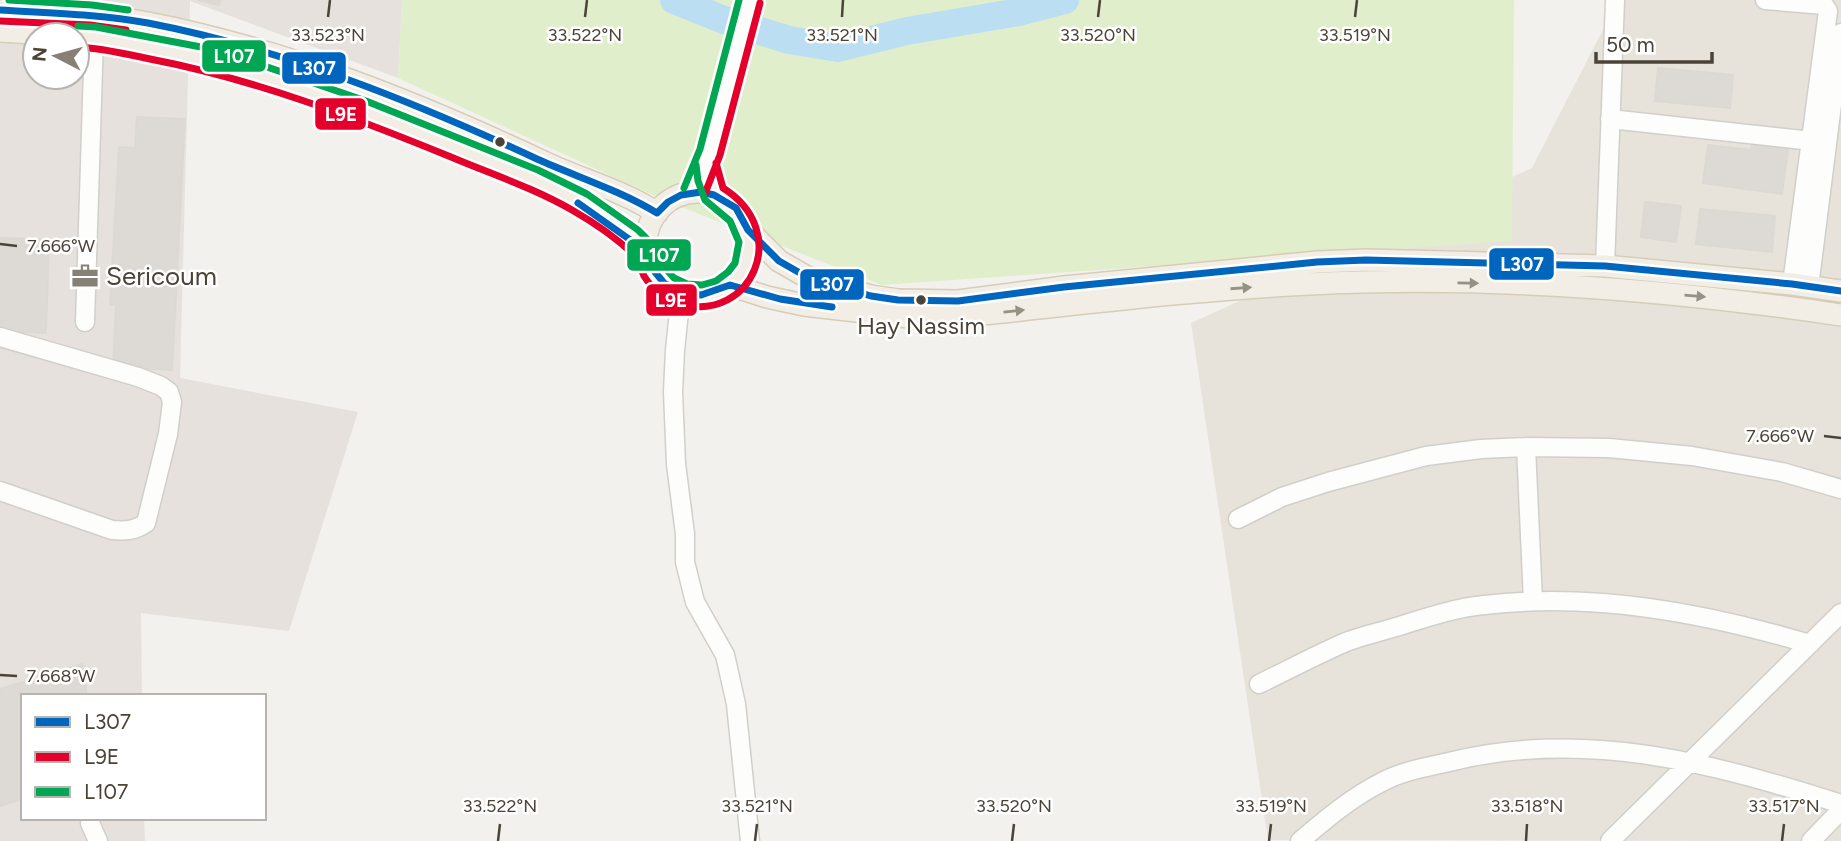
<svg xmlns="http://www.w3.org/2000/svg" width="1841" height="841" viewBox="0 0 1841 841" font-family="Figtree,sans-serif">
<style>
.residential{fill:#e7e3da}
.industrial{fill:#e6e1dc;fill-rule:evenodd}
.green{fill:#e1eecc}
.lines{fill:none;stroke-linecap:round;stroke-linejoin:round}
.river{stroke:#bcdef3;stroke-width:28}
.building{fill:#dddad5;stroke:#dcd8d2;stroke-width:2}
.minor-casing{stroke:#d1cfca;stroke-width:21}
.major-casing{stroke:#d6cdb9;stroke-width:24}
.minor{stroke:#fdfdfc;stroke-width:18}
.major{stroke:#f2eee5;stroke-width:21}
.bus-1-casing{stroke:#fff;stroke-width:12}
.bus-2-casing{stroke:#fff;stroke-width:12}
.bus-3-casing{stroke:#fff;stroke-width:12}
.bus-1{stroke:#0065bd;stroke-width:7}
.bus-2{stroke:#e4002b;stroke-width:7}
.bus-3{stroke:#00a651;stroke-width:7}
.oneway{fill:#969085}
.ticks{fill:none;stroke:#4b4337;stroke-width:2.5}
.bus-dot{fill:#4b4337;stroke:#fff;stroke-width:2.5}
.labels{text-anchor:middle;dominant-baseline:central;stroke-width:5;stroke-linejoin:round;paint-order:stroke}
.bus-label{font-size:24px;fill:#4b4337;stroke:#fff}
.poi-label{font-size:26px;fill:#4b4337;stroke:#fff;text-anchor:start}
.ticks-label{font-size:18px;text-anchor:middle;fill:#4b4337;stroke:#fff;stroke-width:5;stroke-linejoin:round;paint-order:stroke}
.line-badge{stroke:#fff;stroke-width:2.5}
.badge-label{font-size:19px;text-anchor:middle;font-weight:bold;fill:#fff}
</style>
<rect width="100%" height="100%" fill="#f3f1ed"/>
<path class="residential" d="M1618,0H1841V841L1268,840L1191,323L1532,168Z"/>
<path class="industrial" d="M0,0H402L398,78L190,1L180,378L358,412L289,631L141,613L142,696H23V818H144L145,841H0ZM35,35H77V77H35Z"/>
<path class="green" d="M402,0H1514L1512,241L882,285L668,202L398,78Z"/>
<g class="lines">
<path class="river" d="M674,0L724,20L789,40L838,48L907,31L1019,12L1065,0"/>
</g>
<path class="building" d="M198,0H220L219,5Z
M1658,68L1733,75L1730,108L1655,101Z
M137,117L185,119L172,370L113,367L116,305H110L119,147L135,148Z
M1752,143L1788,148L1782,194L1703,183L1708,145L1751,150Z
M1645,202L1681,206L1676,242L1641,237Z
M1700,209L1775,216L1772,252L1696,244Z
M0,238L49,239L46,333L0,331Z
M82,664L87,696H23V799L0,806V689Z"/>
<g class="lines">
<g class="minor-casing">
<path id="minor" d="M1765,0L1824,5L1828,11L1792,284
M1610,119L1812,141
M706,164L708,178L714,195
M694,192L710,152L750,0
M1605,266L1615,0
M1809,287L1841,33
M681,293L675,350L673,392L676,464L685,534V562L695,602L725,655L736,704L750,841
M85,322L94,37
M0,337L138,377L161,386L169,392L172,402L168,434L146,523C134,531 126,531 112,530L0,491
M1526,447L1533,601
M1238,519L1282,497L1328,482L1426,456L1481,449L1526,447L1609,448L1692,456L1782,472L1841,489
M1259,684C1288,670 1316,655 1346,642C1362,636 1380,632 1396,627C1425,618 1454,608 1484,605C1594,592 1705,613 1810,644
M90,823L98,841
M1300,841C1326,819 1352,797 1382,782C1402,771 1427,767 1449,762C1584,728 1712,763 1841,804
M1610,841L1841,613
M1811,841L1841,810"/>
</g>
<g class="major-casing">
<path id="major" d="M0,10C49,13 99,14 148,23C287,50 418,103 546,163C582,180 624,191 657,213
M0,31L67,35
M77,36L94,37L216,62L314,93L397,123L562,193L614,225L647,254
M646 244a52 52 0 1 1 104 0a52 52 0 1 1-104 0Z
M748,230L779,261L807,277L871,296L898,300L958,301L1064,287L1317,262L1366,260L1605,266L1792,284L1841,291
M730,285L767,297L804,305L917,318H945C1066,306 1187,290 1309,284C1486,275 1666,289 1841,315"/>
</g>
<use href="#minor" class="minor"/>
<use href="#major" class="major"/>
<g class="bus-1-casing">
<path id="bus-1" d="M0,10C49,13 99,14 148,23C283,49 412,101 537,159C577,177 619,190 657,213L668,202L681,195L701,192L714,195L736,208L748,230L779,261L807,277L871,296L898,300L958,301L1064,287L1317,262L1366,260L1605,266L1792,284L1841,291
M578,203L636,244L646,253L655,272L664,283L681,293L701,295L730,285L780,299L832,307"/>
</g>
<g class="bus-2-casing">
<path id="bus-2" d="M0,21L90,25L126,30
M77,47C102,48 126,54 150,59C254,79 353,117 451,157C491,174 534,188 572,210C593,222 614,236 632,253C639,260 640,267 644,276C652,289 666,300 681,304C751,323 793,232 723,188L716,163
M704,196L720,155L760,3"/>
</g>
<g class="bus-3-casing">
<path id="bus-3" d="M9,0L92,5L128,10
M78,26L96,27L201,47L238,57L366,101L538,170L587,194L638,230L656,248L664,267L674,278L687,284L702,285L716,281L728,272L735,263L739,242L730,221L705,200L698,181L696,165
M684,188L700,149L739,0"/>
</g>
<use href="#bus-1" class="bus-1"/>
<use href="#bus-2" class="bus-2"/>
<use href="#bus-3" class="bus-3"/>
</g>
<defs><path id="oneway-solid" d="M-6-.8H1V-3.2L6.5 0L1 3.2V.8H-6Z" transform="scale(1.75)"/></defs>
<g class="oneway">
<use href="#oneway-solid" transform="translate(1468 283) rotate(1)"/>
<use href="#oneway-solid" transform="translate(1241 288) rotate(-4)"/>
<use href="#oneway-solid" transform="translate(1695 296) rotate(5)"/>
<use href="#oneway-solid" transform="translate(1014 311) rotate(-6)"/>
</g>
<path class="ticks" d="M328,17L330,0M585,17L587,0M842,17L843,0M1098,17L1100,0M1355,17L1357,0M0,244L17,246M1824,436L1841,438M0,675L17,676M498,841L500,824M755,841L757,824M1012,841L1014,824M1269,841L1271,824M1526,841L1527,824M1782,841L1784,824"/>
<defs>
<g id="office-bare" transform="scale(2.1)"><path d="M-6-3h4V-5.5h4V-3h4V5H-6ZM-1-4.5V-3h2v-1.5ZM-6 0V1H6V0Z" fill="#868077" stroke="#fff" stroke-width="2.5" paint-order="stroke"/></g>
</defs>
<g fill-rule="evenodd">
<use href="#office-bare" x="85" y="276"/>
</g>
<g class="bus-dot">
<circle cx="500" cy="142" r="6"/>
<circle cx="921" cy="300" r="6"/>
</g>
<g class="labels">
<g class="bus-label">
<text x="921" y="325">Hay Nassim</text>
</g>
<g class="poi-label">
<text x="106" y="276">Sericoum</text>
</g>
</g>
<g class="ticks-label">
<text x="328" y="41">33.523°N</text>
<text x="585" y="41">33.522°N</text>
<text x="842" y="41">33.521°N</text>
<text x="1098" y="41">33.520°N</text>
<text x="1355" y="41">33.519°N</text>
<text x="61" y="252">7.666°W</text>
<text x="1780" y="442">7.666°W</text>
<text x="61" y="682">7.668°W</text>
<text x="500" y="812">33.522°N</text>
<text x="757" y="812">33.521°N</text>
<text x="1014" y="812">33.520°N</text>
<text x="1271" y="812">33.519°N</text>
<text x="1527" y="812">33.518°N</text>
<text x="1784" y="812">33.517°N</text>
</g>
<g class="line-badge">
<rect x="201" y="39" width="66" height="34" rx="7" fill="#00a651"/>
<rect x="281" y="51" width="66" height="34" rx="7" fill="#0065bd"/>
<rect x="314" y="97" width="53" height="34" rx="7" fill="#e4002b"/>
<rect x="626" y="238" width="66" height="34" rx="7" fill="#00a651"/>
<rect x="1488" y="247" width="67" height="34" rx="7" fill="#0065bd"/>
<rect x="799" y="268" width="66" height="33" rx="7" fill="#0065bd"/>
<rect x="645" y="283" width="53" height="34" rx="7" fill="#e4002b"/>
</g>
<g class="badge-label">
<text x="234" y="63">L107</text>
<text x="314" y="75">L307</text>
<text x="341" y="121">L9E</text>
<text x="659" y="262">L107</text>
<text x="1522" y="271">L307</text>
<text x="832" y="291">L307</text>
<text x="671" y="307">L9E</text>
</g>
<rect x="21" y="694" width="245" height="126" fill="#ffffff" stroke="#b7b4af" stroke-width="2"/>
<rect x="35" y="717" width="35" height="10" fill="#0065bd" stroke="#b7b4af" stroke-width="2"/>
<text x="84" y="729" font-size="21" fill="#4b4337">L307</text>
<rect x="35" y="752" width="35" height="10" fill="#e4002b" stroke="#b7b4af" stroke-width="2"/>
<text x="84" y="764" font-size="21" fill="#4b4337">L9E</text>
<rect x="35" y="787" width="35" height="10" fill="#00a651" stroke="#b7b4af" stroke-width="2"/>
<text x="84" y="799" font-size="21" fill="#4b4337">L107</text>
<g transform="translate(56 56) rotate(276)"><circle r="33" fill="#ffffff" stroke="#b7b4af" stroke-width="2"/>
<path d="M0-5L12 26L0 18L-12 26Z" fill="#868077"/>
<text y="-10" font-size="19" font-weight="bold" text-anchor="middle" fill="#4b4337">N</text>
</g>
<path d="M1596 52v10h116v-10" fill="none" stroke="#4b4337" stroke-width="3.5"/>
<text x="1606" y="52" font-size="21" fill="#4b4337" stroke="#ffffff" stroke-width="5" paint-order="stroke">50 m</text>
</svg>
